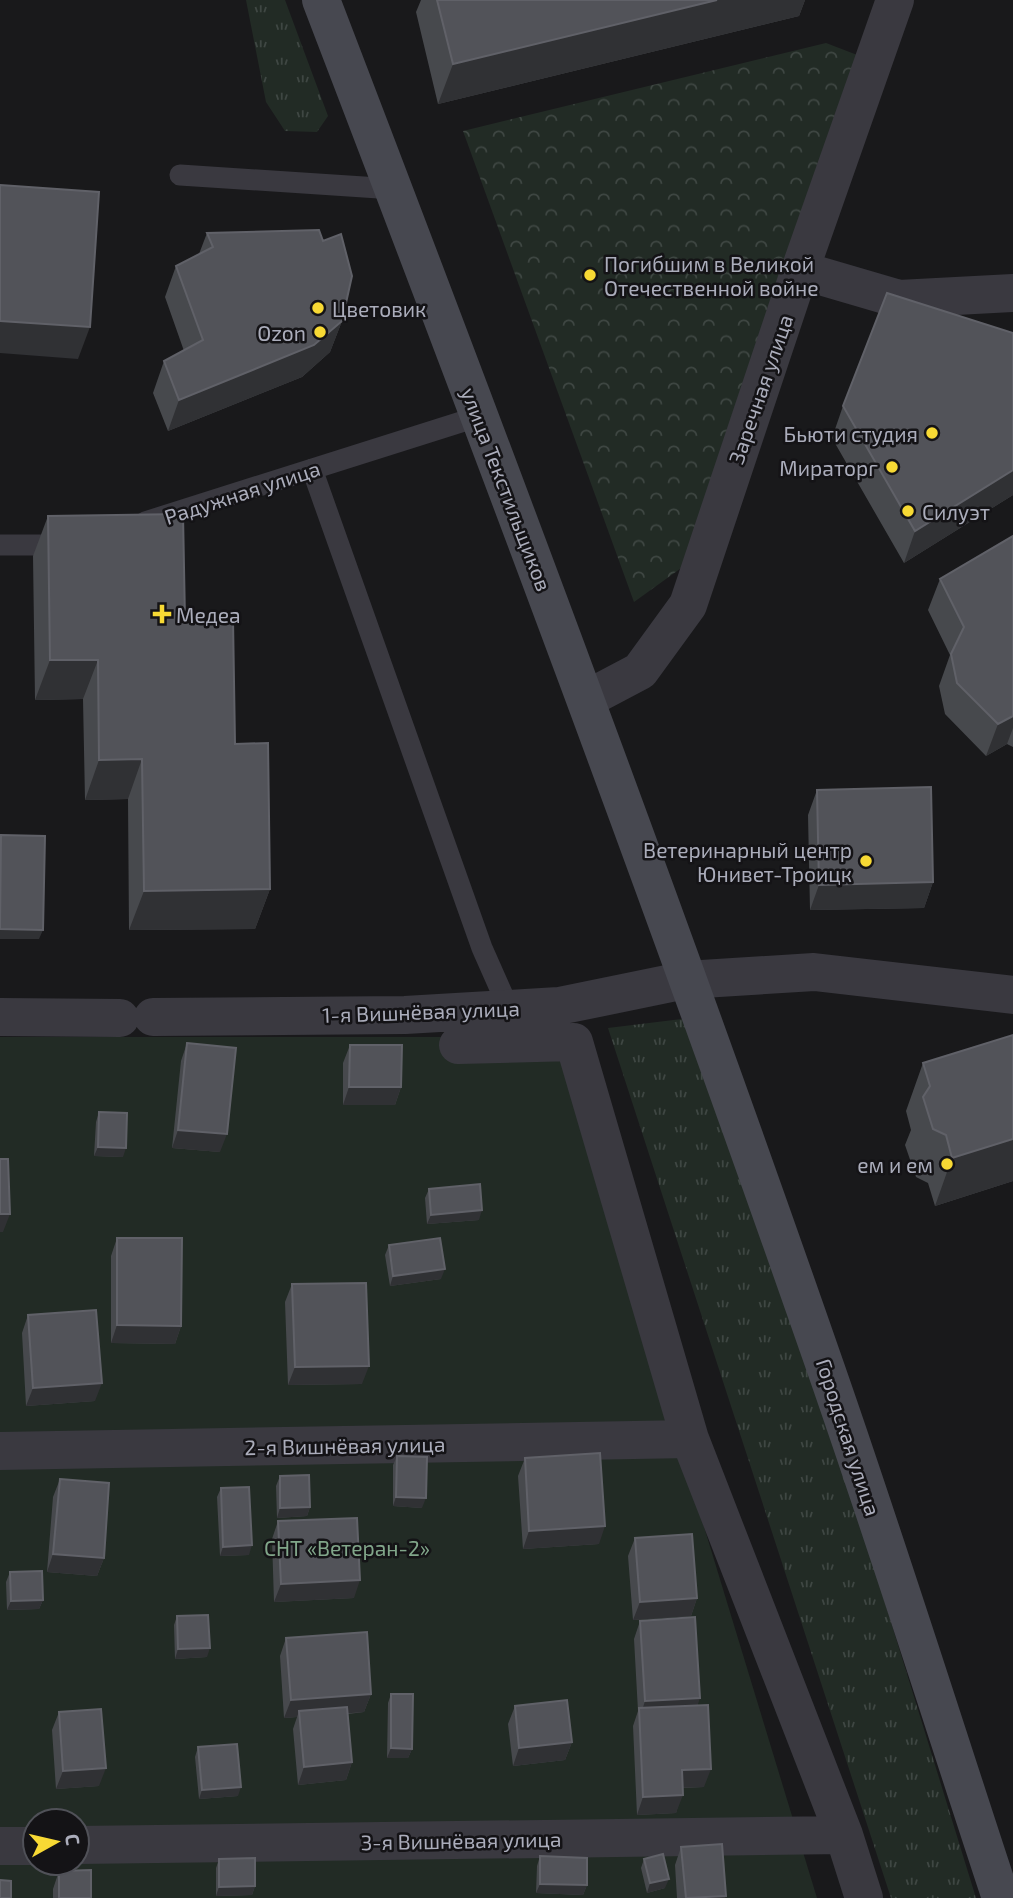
<svg xmlns="http://www.w3.org/2000/svg" width="1013" height="1898" viewBox="0 0 1013 1898" font-family="'Exo 2',sans-serif">
<style>
.grass{fill:url(#grass-tufts)}
.park{fill:url(#park-crowns)}
.garden{fill:#222b25;fill-rule:evenodd}
.lines{fill:none;stroke-linecap:round;stroke-linejoin:round}
.service{stroke:#3a3940;stroke-width:21}
.minor{stroke:#3a3940;stroke-width:38}
.secondary{stroke:#474850;stroke-width:38}
.wall{fill:#47494d}
.shaded-wall{fill:#303134}
.building{fill:#525359;stroke:#606168;stroke-width:2}
.poi-dot{fill:#f7d934;stroke:#141316;stroke-width:2.5}
.labels{text-anchor:middle;dominant-baseline:central;stroke-width:5;stroke-linejoin:round;paint-order:stroke}
.poi-label{font-size:21px;fill:#abadbb;stroke:#141316;text-anchor:end}
.street-label{font-size:21px;fill:#abadbb;stroke:#141316}
.park-label{font-size:21px;fill:#81a68a;stroke:#141316}
</style>
<defs>
<pattern id="grass-tufts" width="24" height="20" patternUnits="userSpaceOnUse" patternTransform="scale(1.75)"><rect width="24" height="20" fill="#222b25"/><path d="M3 7l-1-3M5 7V3M7 7l1-3M15 17l-1-3M17 17v-4M19 17l1-3" fill="none" stroke="#3f4743"/></pattern>
<pattern id="park-crowns" width="20" height="18" patternUnits="userSpaceOnUse" patternTransform="scale(1.75)"><rect width="20" height="18" fill="#222b25"/><path d="M2 6a3 3 0 1 1 6 0M12 15a3 3 0 1 1 6 0" fill="none" stroke="#3f4743"/></pattern>
</defs>
<rect width="100%" height="100%" fill="#19191b"/>
<path class="grass" d="M246,0H285L328,116L317,132L285,131L266,102Z
M690,1018L862,1528L976,1898H891L608,1028Z"/>
<path class="park" d="M826,43L865,58L684,566L634,602L463,131Z"/>
<path class="garden" d="M0,1037H555L817,1898H0ZM35,1821H77V1863H35Z"/>
<g class="lines">
<path class="service" d="M180,175L394,189
M312,469L482,948L509,1009
M145,522L480,416
M0,545H64"/>
<path class="minor" d="M800,270L899,299L1013,293
M587,699L640,671L688,605L800,270L895,0
M0,1017L120,1018
M153,1017L405,1015L559,1006L686,980L814,972L1013,995
M458,1045L574,1042L690,1439L844,1835L864,1898
M0,1451L690,1439
M77,1845L844,1835
M0,1846H35"/>
<path class="secondary" d="M321,0C495,454 666,909 826,1369C887,1544 943,1722 1001,1898"/>
</g>
<path class="wall" d="M421,0H805L799,16L438,104L416,12Z
M207,233L342,321L330,352L302,377L168,431L153,393L164,361L184,351L165,297L176,266L199,254Z
M1013,333V495L904,563L832,438L843,406Z
M48,516L185,620L235,744L270,889L255,929L129,930L128,799L85,800L83,699L35,700L33,556Z
M1013,536V747L1007,744L986,756L945,714L939,686L950,655L928,610L940,579Z
M817,790L933,882L924,908L810,910L808,815Z
M1013,1035V1181L935,1206L928,1183L916,1177L905,1145L911,1130L906,1111L923,1063Z
M187,1043L220,1152L172,1148L181,1061Z
M350,1045L401,1087L395,1105H343V1063Z
M99,1112L123,1157L94,1156L96,1122Z
M429,1189L479,1220L427,1224L425,1198Z
M117,1238L181,1326L175,1344L111,1343V1256Z
M389,1245L441,1279L390,1286L385,1255Z
M292,1284L362,1384L288,1385L285,1302Z
M28,1315L95,1401L26,1406L22,1333Z
M397,1456L422,1508L393,1506V1465Z
M525,1458L599,1544L523,1549L518,1476Z
M280,1476L310,1507L307,1516L277,1518L276,1486Z
M60,1479L104,1558L97,1576L47,1572L53,1497Z
M221,1488L249,1555L220,1556L217,1497Z
M278,1521L354,1598L274,1602L272,1539Z
M635,1538L697,1598L691,1616L633,1620L628,1556Z
M10,1572L43,1600L39,1609L7,1610L6,1582Z
M177,1616L207,1657L175,1659L174,1625Z
M640,1621L698,1705L704,1787L683,1788L676,1813L637,1815L633,1726L638,1711L634,1639Z
M286,1638L371,1694L364,1712L348,1714L352,1762L346,1780L298,1785L293,1729L297,1717L284,1718L280,1656Z
M391,1694L412,1749L408,1758H387L388,1703Z
M515,1706L572,1742L565,1760L513,1766L508,1724Z
M59,1712L99,1786L56,1789L52,1730Z
M198,1747L238,1796L199,1799L195,1757Z
M681,1847L725,1898H677L675,1865Z
M540,1856L587,1885L583,1895L536,1893L537,1866Z
M219,1859L255,1886L252,1895L216,1896V1868Z
M644,1859L665,1888L647,1893L641,1868Z
M59,1871L91,1898H53V1889Z"/>
<path class="shaded-wall" d="M717,0H805L799,16L438,104L453,64Z
M0,321L90,327L78,359L0,353Z
M342,321L330,352L302,377L168,431L179,400Z
M1013,470V495L904,563L915,531Z
M50,660H98L83,699L35,700Z
M1013,716V728L1007,744L986,756L998,724Z
M142,759L128,799L85,800L99,760Z
M933,882L924,908L810,910L819,885Z
M270,889L255,929L129,930L144,891Z
M0,929L43,930L39,939H0Z
M349,1087H401L395,1105H343Z
M178,1130L227,1134L220,1152L172,1148Z
M1013,1139V1181L935,1206L952,1158Z
M98,1147L126,1148L123,1157L94,1156Z
M482,1210L479,1220L427,1224L431,1215Z
M0,1214H10L3,1232H0Z
M445,1269L441,1279L390,1286L393,1276Z
M117,1325L181,1326L175,1344L111,1343Z
M369,1366L362,1384L288,1385L295,1367Z
M102,1383L95,1401L26,1406L33,1388Z
M396,1497L426,1498L422,1508L393,1506Z
M310,1507L307,1516L277,1518L280,1508Z
M605,1526L599,1544L523,1549L529,1531Z
M252,1545L249,1555L220,1556L223,1547Z
M53,1554L104,1558L97,1576L47,1572Z
M360,1580L354,1598L274,1602L281,1584Z
M697,1598L691,1616L633,1620L640,1602Z
M43,1600L39,1609L7,1610L11,1601Z
M210,1648L207,1657L175,1659L178,1649Z
M371,1694L364,1712L300,1717L299,1711L297,1717L284,1718L291,1700Z
M700,1698L694,1716L640,1717L645,1701Z
M572,1742L565,1760L513,1766L519,1748Z
M391,1748L412,1749L408,1758H387Z
M352,1762L346,1780L298,1785L304,1767Z
M106,1768L99,1786L56,1789L63,1771Z
M711,1769L704,1787L675,1788L682,1770Z
M241,1787L238,1796L199,1799L202,1790Z
M683,1795L676,1813L637,1815L643,1797Z
M669,1879L665,1888L647,1893L650,1883Z
M540,1884L587,1885L583,1895L536,1893Z
M255,1886L252,1895L216,1896L219,1887Z
M726,1896L725,1898H691Z"/>
<path class="building" d="M437,0H717L453,64Z
M0,185L99,192L90,327L0,321Z
M319,230L323,241L341,234L352,276L342,321L314,345L179,400L164,361L203,340L176,266L213,247L207,233Z
M887,293L1013,333V470L915,531L843,406Z
M183,514L185,620L233,619L235,744L268,743L270,889L144,891L142,759L99,760L98,660H50L48,516Z
M1013,536V716L998,724L957,683L951,654L964,627L940,579Z
M931,787L933,882L819,885L817,790Z
M1,835L45,836L43,930L0,929Z
M1013,1035V1139L952,1158L946,1135L933,1129L923,1097L930,1086L923,1063Z
M187,1043L236,1048L227,1134L178,1130Z
M350,1045H402L401,1087H349Z
M99,1112L127,1113L126,1148L98,1147Z
M0,1159H8L10,1214H0Z
M480,1184L482,1210L431,1215L429,1189Z
M117,1238H182L181,1326L117,1325Z
M440,1238L445,1269L393,1276L389,1245Z
M366,1283L369,1366L295,1367L292,1284Z
M96,1310L102,1383L33,1388L28,1315Z
M600,1453L605,1526L529,1531L525,1458Z
M397,1456L427,1457L426,1498L396,1497Z
M309,1475L310,1507L280,1508V1476Z
M60,1479L109,1483L104,1558L53,1554Z
M249,1487L252,1545L223,1547L221,1488Z
M357,1518L360,1580L281,1584L278,1521Z
M692,1534L697,1598L640,1602L635,1538Z
M42,1571L43,1600L11,1601L10,1572Z
M208,1615L210,1648L178,1649L177,1616Z
M695,1617L700,1698L645,1701L640,1621Z
M367,1632L371,1694L291,1700L286,1638Z
M391,1694H413L412,1749L391,1748Z
M567,1700L572,1742L519,1748L515,1706Z
M708,1705L711,1769L682,1770L683,1795L643,1797L639,1708Z
M347,1707L352,1762L304,1767L299,1711Z
M101,1709L106,1768L63,1771L59,1712Z
M237,1744L241,1787L202,1790L198,1747Z
M722,1844L726,1896L686,1898L681,1847Z
M663,1854L669,1879L650,1883L644,1859Z
M540,1856L587,1858V1885L540,1884Z
M255,1858V1886L219,1887V1859Z
M91,1870V1898H59V1871Z
M0,1880L11,1881V1898H0Z"/>
<g class="poi-dot">
<circle cx="590" cy="275" r="7"/>
<circle cx="318" cy="308" r="7"/>
<circle cx="320" cy="332" r="7"/>
<circle cx="932" cy="433" r="7"/>
<circle cx="892" cy="467" r="7"/>
<circle cx="908" cy="511" r="7"/>
<path d="M158.5 603.5h7v7h7v7h-7v7h-7v-7h-7v-7h7z"/>
<circle cx="866" cy="861" r="7"/>
<circle cx="947" cy="1164" r="7"/>
</g>
<g class="labels">
<g class="poi-label">
<text x="604" y="263" text-anchor="start">Погибшим в Великой<tspan x="604" dy="24">Отечественной войне</tspan></text>
<text x="332" y="308" text-anchor="start">Цветовик</text>
<text x="306" y="332">Ozon</text>
<text x="918" y="433">Бьюти студия</text>
<text x="878" y="467">Мираторг</text>
<text x="922" y="511" text-anchor="start">Силуэт</text>
<text x="176" y="614" text-anchor="start">Медеа</text>
<text x="852" y="849">Ветеринарный центр<tspan x="852" dy="24">Юнивет-Троицк</tspan></text>
<text x="933" y="1164">ем и ем</text>
</g>
<g class="street-label">
<text transform="translate(760 389) rotate(-71)">Заречная улица</text>
<text transform="translate(507 489) rotate(69)">улица Текстильщиков</text>
<text transform="translate(242 492) rotate(-18)">Радужная улица</text>
<text transform="translate(421 1011) rotate(-2)">1-я Вишнёвая улица</text>
<text transform="translate(849 1437) rotate(72)">Городская улица</text>
<text transform="translate(345 1445) rotate(-1)">2-я Вишнёвая улица</text>
<text transform="translate(461 1840) rotate(-1)">3-я Вишнёвая улица</text>
</g>
<g class="park-label">
<text x="347" y="1547">СНТ «Ветеран-2»</text>
</g>
</g>
<g transform="translate(56 1842) rotate(82)"><circle r="33" fill="#141316" stroke="#505158" stroke-width="2"/>
<path d="M0-5L12 26L0 18L-12 26Z" fill="#f7d934"/>
<text y="-10" font-size="19" font-weight="bold" text-anchor="middle" fill="#abadbb">С</text>
</g>
</svg>
